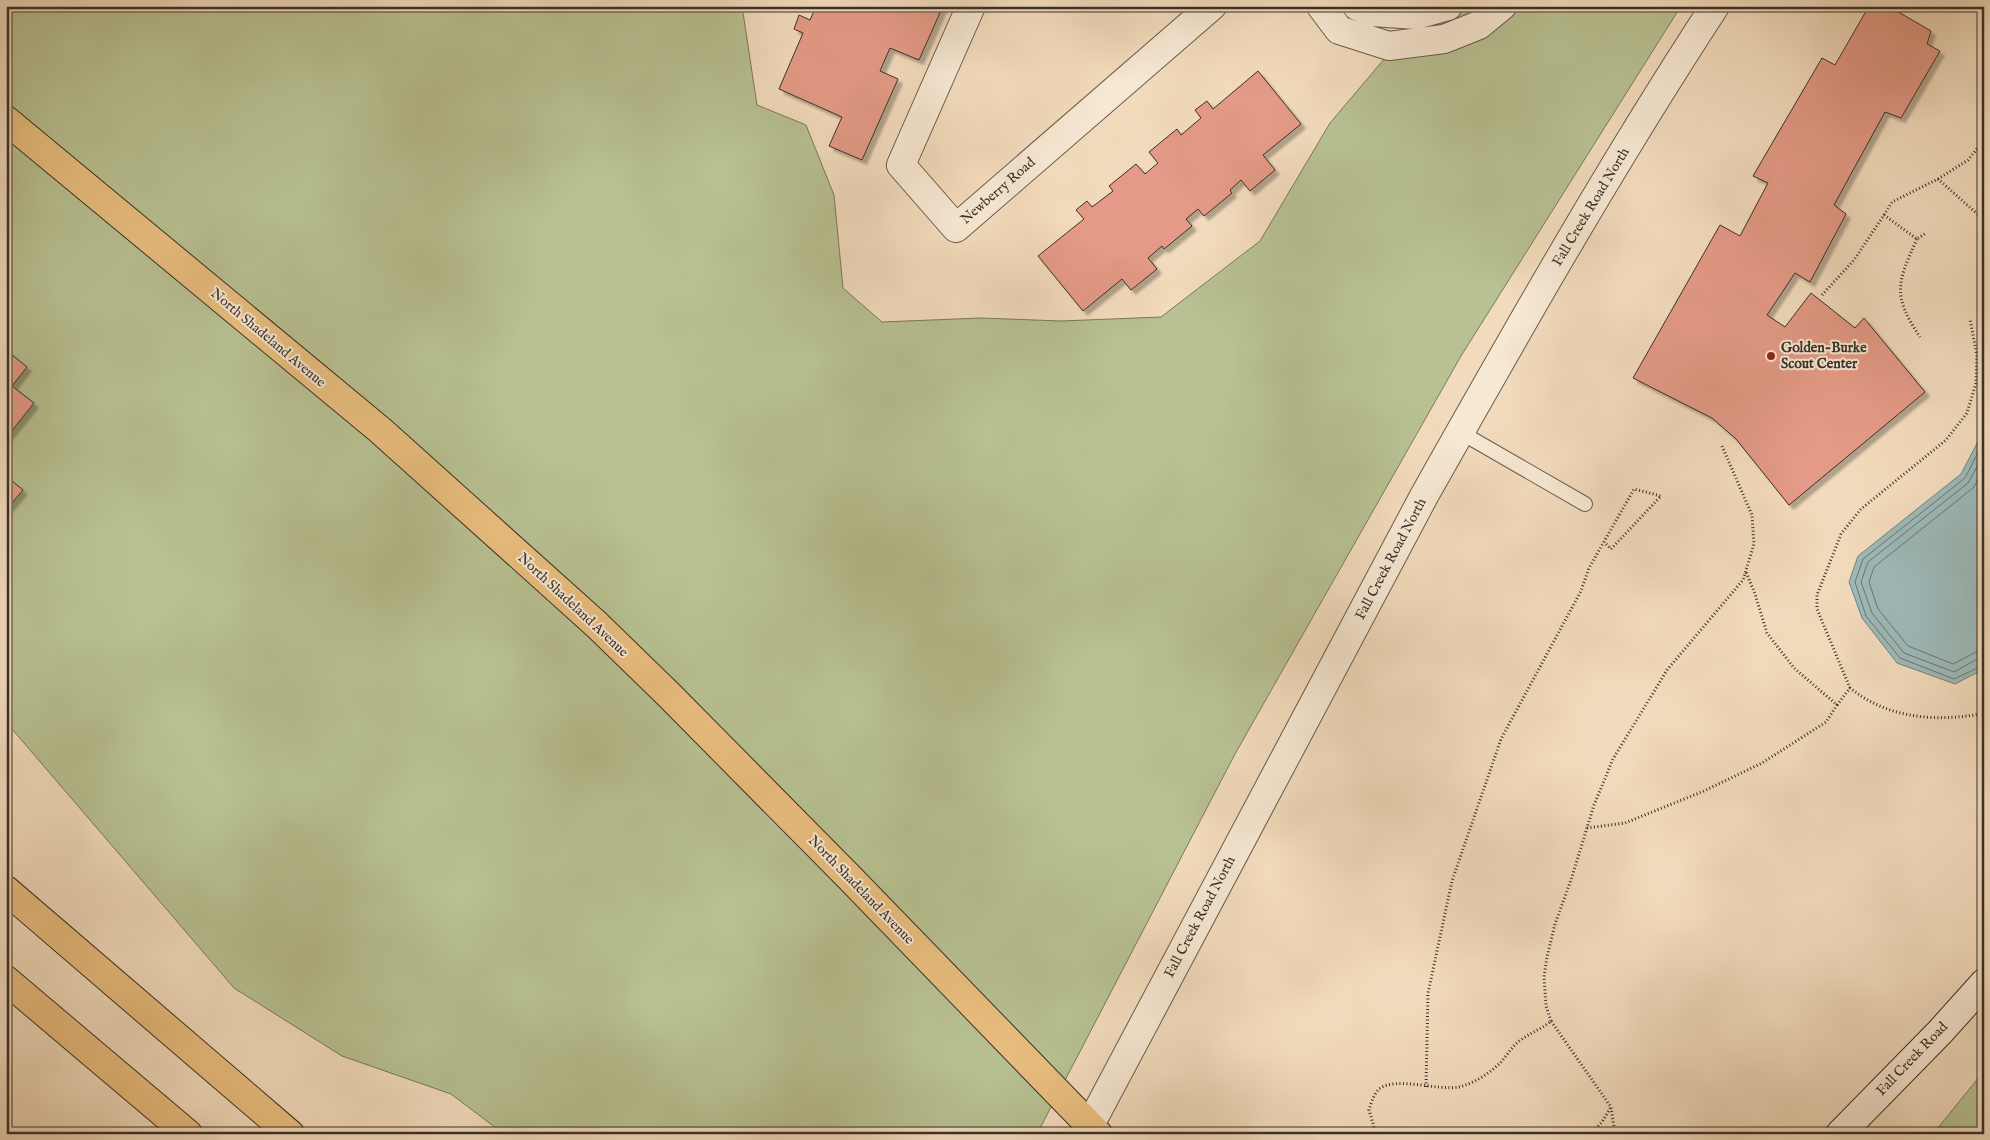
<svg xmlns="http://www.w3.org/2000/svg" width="1990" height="1140" viewBox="0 0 1990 1140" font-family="'IM FELL English',serif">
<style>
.green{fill:#b8c192;stroke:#7a785e}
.water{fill:#9db9b8;stroke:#76827f}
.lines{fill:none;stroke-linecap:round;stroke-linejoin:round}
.shore{stroke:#6c7470;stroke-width:1}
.building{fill:#e49a86;stroke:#3b3029;filter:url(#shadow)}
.lane-casing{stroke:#695b4e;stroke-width:16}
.street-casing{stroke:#695b4e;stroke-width:30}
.secondary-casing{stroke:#3b3029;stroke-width:30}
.primary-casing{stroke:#3b3029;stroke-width:30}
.highway-casing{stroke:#3b3029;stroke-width:30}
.path{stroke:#3b3029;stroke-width:3;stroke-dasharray:1 2.5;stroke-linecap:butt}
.lane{stroke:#f7e8d3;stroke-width:14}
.street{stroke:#f7e8d3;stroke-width:28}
.secondary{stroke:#f7e8d3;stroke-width:28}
.primary{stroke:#e9be7e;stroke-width:28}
.highway{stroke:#e9be7e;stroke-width:28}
.poi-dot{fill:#8f2418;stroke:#f7e8d3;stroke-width:2}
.labels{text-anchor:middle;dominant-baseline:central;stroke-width:4;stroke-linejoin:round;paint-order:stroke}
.street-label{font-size:14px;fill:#3b3029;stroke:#f7e8d3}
.poi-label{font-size:14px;font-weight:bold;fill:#3b3029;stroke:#f7e8d3;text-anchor:start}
</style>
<defs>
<filter id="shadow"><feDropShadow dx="4.5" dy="4.5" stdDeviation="1" flood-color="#0004"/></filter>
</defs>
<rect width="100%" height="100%" fill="#f2dbbc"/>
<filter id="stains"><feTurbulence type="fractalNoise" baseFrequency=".004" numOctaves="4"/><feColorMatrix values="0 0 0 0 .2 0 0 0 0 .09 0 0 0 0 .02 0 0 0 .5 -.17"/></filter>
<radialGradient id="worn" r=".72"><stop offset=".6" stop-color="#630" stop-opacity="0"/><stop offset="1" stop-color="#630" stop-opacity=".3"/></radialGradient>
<path class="green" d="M6,6H742L757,105L806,125L834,195L843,288L882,322L981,318L1061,321L1161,317L1260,241L1330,123L1429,6H1681L1461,356L1235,754L1037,1134H504L451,1094L342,1056L234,988L6,722Z
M1984,1071V1134H1933Z"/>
<path class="water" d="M1984,430V669L1955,684L1897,663L1862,618L1849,582L1858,556L1961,474Z"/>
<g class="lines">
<path class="shore" d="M1984,441L1965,478L1863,559L1855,582L1866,616L1900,658L1954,679L1984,665
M1984,454L1968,483L1868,562L1861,582L1872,613L1904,653L1954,672L1977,659L1984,658
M1984,471L1973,488L1874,567L1869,582L1878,609L1908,646L1953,664L1976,652L1984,651"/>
</g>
<path class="building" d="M816,6H943L919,60L890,48L880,71L898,79L862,160L829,146L842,117L779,89L803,33L794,29L799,15L810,20Z
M1869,6H1888L1931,31L1927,44L1940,51L1901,118L1885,112L1834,205L1846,214L1810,282L1795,273L1767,315L1785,327L1811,293L1855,328L1864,318L1925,392L1789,505L1736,439L1712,418L1633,378L1720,225L1740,236L1768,183L1753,176L1822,58L1835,65Z
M1258,71L1301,124L1263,155L1275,170L1250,191L1241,180L1230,190L1232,193L1204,216L1198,209L1186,219L1192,226L1164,249L1162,246L1148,258L1157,269L1131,290L1122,279L1083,311L1038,256L1084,219L1076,210L1087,201L1092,207L1113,191L1109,186L1136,164L1145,174L1158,163L1149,152L1177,129L1181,135L1201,118L1195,110L1207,101L1213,109Z
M6,350L27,367L12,386L34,403L6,438Z
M6,476L23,490L6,510Z"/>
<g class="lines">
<g class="lane-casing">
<path id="lane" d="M1460,432L1585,504"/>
</g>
<g class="street-casing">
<path id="street" d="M971,6L901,165L956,228L1212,6
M1321,6L1339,30L1389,46L1444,39L1479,25L1502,6
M1357,6L1372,12L1416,15L1448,6
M1090,1125L1424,496C1517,331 1611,165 1715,6"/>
</g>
<g class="secondary-casing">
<path id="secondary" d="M1840,1134L1940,1032L1984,983"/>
</g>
<g class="primary-casing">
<path id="primary" d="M6,120L380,430L596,624L669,695L849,877L1098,1134"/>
</g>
<g class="highway-casing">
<path id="highway" d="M6,890L290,1134
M6,980L188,1134"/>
</g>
<path class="path" d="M1938,179L1968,160L1984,140
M1884,215L1892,202L1938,179L1984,220
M1978,238L1984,229
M1917,239C1897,283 1892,295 1920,337
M1822,295L1854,260L1884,215L1917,239L1926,233
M1850,688L1817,609V595L1841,534L1861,509L1946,440L1967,413L1976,383L1977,356L1970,319
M1837,705L1850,688C1881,713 1918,720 1957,717C1966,716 1975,716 1984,712
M1587,828L1625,823L1704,791L1762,763L1826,722L1837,705L1794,668L1767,633L1755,594L1746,572
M1551,1021L1546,1006L1544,977L1547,957L1555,924L1571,880L1594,805L1613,759L1667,670L1743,580L1754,544L1752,515L1722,446
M1426,1087L1428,993L1452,881L1501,739L1581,591L1589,568L1634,489L1661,496L1611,549L1604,542
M1376,1134L1369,1110C1371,1103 1374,1094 1379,1089C1396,1076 1437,1091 1459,1087C1475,1083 1490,1073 1501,1062C1508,1054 1513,1045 1522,1039C1532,1032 1542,1029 1551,1021L1611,1107L1615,1134
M1591,1134L1602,1122L1611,1107"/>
<use href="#lane" class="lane"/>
<use href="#street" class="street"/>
<use href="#secondary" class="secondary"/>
<use href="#primary" class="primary"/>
<use href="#highway" class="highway"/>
</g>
<circle class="poi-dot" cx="1771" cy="356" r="5"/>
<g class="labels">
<g class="street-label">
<text transform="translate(998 191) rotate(-41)">Newberry Road</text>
<text transform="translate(1591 207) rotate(-59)">Fall Creek Road North</text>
<text transform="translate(268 338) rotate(40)">North Shadeland Avenue</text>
<text transform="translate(1391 559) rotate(-62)">Fall Creek Road North</text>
<text transform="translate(573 605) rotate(43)">North Shadeland Avenue</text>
<text transform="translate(861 890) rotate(46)">North Shadeland Avenue</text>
<text transform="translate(1200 917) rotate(-62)">Fall Creek Road North</text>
<text transform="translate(1912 1059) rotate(-46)">Fall Creek Road</text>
</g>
<g class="poi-label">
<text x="1781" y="348">Golden-Burke<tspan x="1781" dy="16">Scout Center</tspan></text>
</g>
</g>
<rect width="1990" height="1140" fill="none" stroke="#f2dbbc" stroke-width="25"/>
<rect x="8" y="8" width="1975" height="1125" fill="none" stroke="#3b3029" stroke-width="2.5"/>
<rect x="12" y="12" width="1965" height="1115" fill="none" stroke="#3b3029"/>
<rect width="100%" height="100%" filter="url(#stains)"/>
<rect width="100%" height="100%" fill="url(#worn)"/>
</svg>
